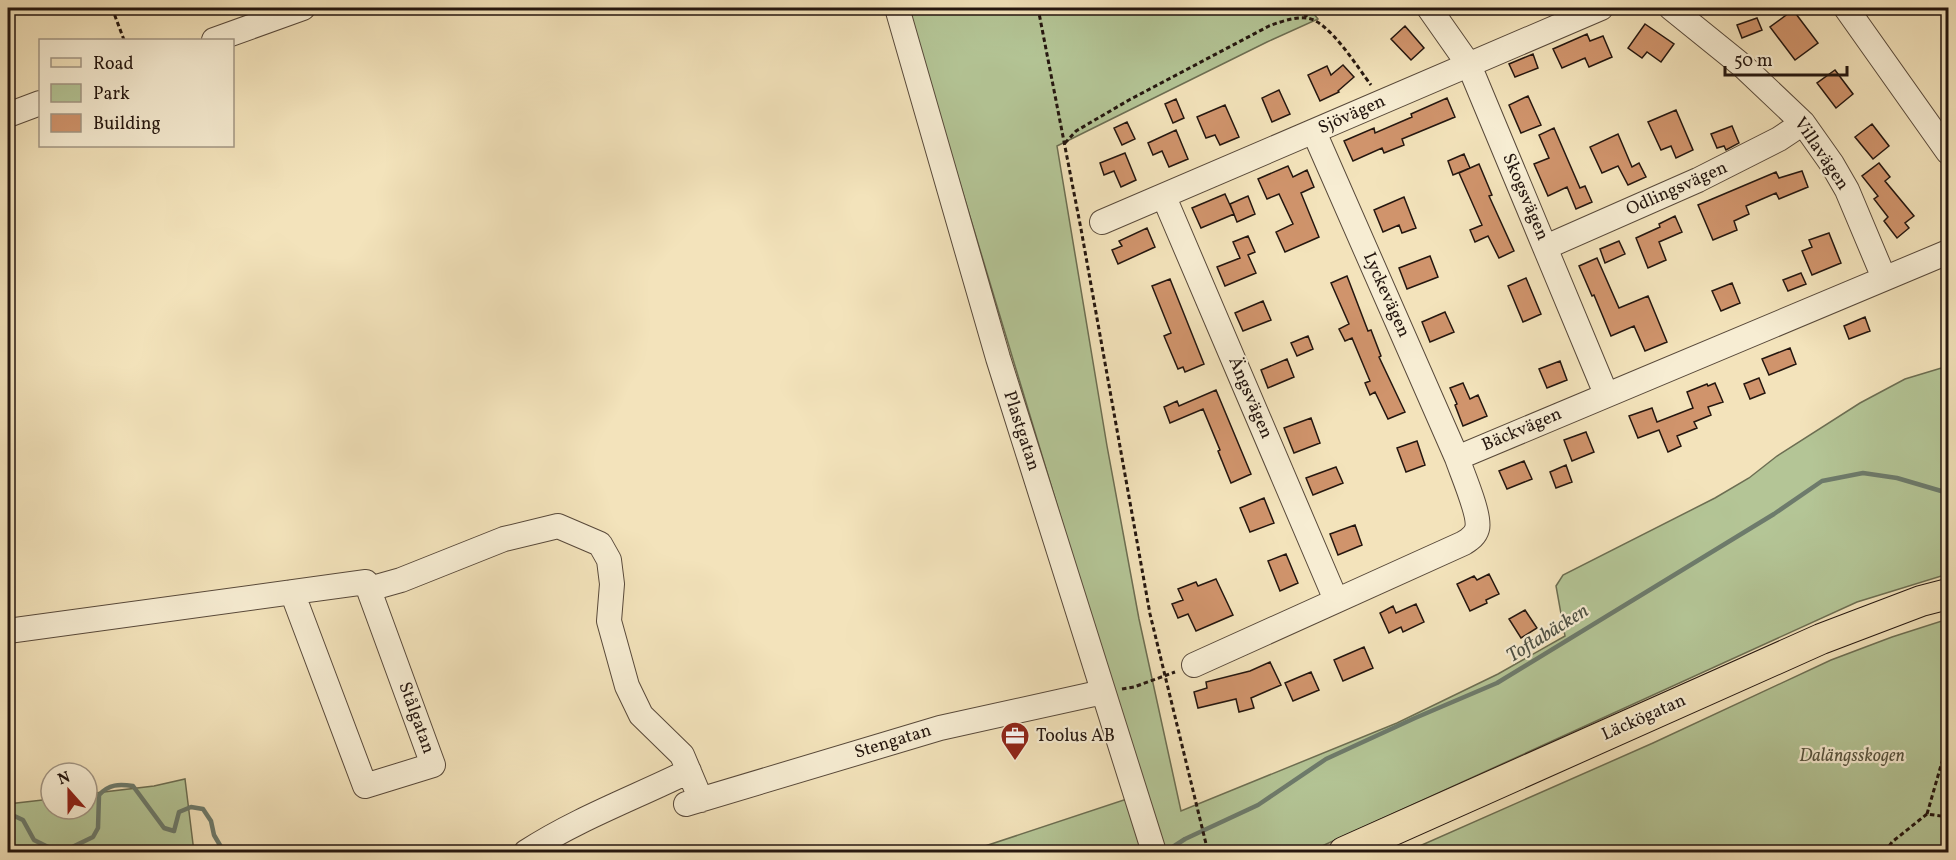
<svg xmlns="http://www.w3.org/2000/svg" width="1956" height="860" viewBox="0 0 1956 860" font-family="Vollkorn,serif">
<style>
.green{fill:#b4c596;stroke:#6c6e52;stroke-width:1.5}
.lines{fill:none;stroke-linecap:round;stroke-linejoin:round}
.stream{stroke:#6d7b6c;stroke-width:4.5}
.building{fill:#d0946c;stroke:#24160f;stroke-width:1.5}
.minor-casing{stroke:#58493a;stroke-width:26}
.major-casing{stroke:#24160f;stroke-width:32}
.path{stroke:#24160f;stroke-width:3;stroke-dasharray:4.5 3;stroke-linecap:butt}
.minor{stroke:#f7edd3;stroke-width:24}
.major{stroke:#f3e3bb;stroke-width:30}
.labels{text-anchor:middle;dominant-baseline:central;stroke-width:4.5;stroke-linejoin:round;paint-order:stroke}
.street-label{font-size:18px;fill:#24160f;stroke:#f7edd3}
.poi-label{font-size:18px;fill:#24160f;stroke:#f7edd3;text-anchor:start}
.park-label{font-size:18px;font-style:italic;fill:#56533e;stroke:#f7edd3}
.water-label{font-size:20px;font-style:italic;fill:#4e5145;stroke:#f7edd3}
</style>
<rect width="100%" height="100%" fill="#f3e3bb"/>
<filter id="stains"><feTurbulence type="fractalNoise" baseFrequency=".00333" numOctaves="4"/><feColorMatrix values="0 0 0 0 .2 0 0 0 0 .09 0 0 0 0 .02 0 0 0 .5 -.17"/></filter>
<radialGradient id="worn" r=".72"><stop offset=".6" stop-color="#630" stop-opacity="0"/><stop offset="1" stop-color="#630" stop-opacity=".3"/></radialGradient>
<path class="green" d="M907,8H1309L1318,19L1267,42L1057,146L1107,446L1139,619L1181,811L1397,723L1498,674L1565,636L1556,586L1563,575L1715,498L1749,478L1777,456L1860,403L1905,379L1948,366V574L1857,602L1309,852H967L1142,794L1111,684Z
M1948,619V852H1406L1653,743L1831,660L1892,637Z
M185,779L194,852H8V804L51,799V809H87V794L154,786Z"/>
<g class="lines">
<path class="stream" d="M8,815L10,814L23,820L34,840L48,847L64,851L93,837L98,828L99,795C109,784 119,784 133,786L164,828L174,831L179,812L191,807L203,809L211,821L214,835L224,852
M1165,852L1185,839L1258,805L1326,759L1415,718L1497,683L1774,514L1822,481L1863,473L1897,478L1948,493"/>
</g>
<path class="building" d="M1793,10L1818,43L1795,60L1770,27Z
M1757,18L1762,30L1742,38L1737,25Z
M1645,24L1674,44L1661,62L1647,52L1642,58L1628,48Z
M1405,26L1424,48L1411,60L1391,39Z
M1587,34L1590,41L1603,36L1612,57L1589,67L1585,58L1562,68L1553,49Z
M1533,54L1538,68L1515,77L1509,64Z
M1343,65L1354,77L1338,91L1339,92L1320,101L1308,75L1327,66L1331,75Z
M1835,70L1853,94L1836,108L1817,83Z
M1279,90L1290,114L1272,122L1262,98Z
M1528,96L1541,125L1521,133L1509,105Z
M1447,98L1455,117L1402,139L1404,145L1384,153L1382,148L1353,161L1344,141L1374,128L1375,133L1412,117L1411,114Z
M1176,99L1184,118L1173,123L1165,104Z
M1225,105L1239,137L1220,145L1215,135L1206,138L1197,117Z
M1676,110L1693,150L1676,158L1671,146L1661,150L1648,122Z
M1127,122L1135,139L1122,145L1114,128Z
M1872,124L1889,146L1873,159L1855,137Z
M1732,126L1739,143L1726,150L1724,146L1717,148L1711,134Z
M1554,128L1580,188L1585,186L1592,202L1576,209L1567,187L1548,196L1534,164L1549,158L1539,135Z
M1176,130L1188,159L1169,167L1162,151L1153,155L1148,143Z
M1618,134L1632,167L1639,163L1646,177L1628,185L1618,166L1602,173L1590,147Z
M1125,153L1136,180L1121,187L1114,171L1104,175L1100,163Z
M1464,154L1470,168L1453,175L1448,161Z
M1879,163L1890,177L1885,181L1914,216L1905,223L1909,228L1897,238L1884,221L1888,217L1874,199L1878,196L1862,176Z
M1479,164L1492,195L1489,196L1514,251L1499,258L1488,236L1475,242L1470,230L1482,225L1459,173Z
M1288,166L1293,177L1307,170L1314,187L1301,193L1319,237L1285,252L1276,232L1293,224L1279,194L1267,199L1258,179Z
M1802,171L1808,187L1779,199L1776,193L1746,206L1749,214L1734,221L1737,230L1713,240L1698,205L1776,172L1779,178Z
M1225,194L1234,214L1201,228L1192,208Z
M1248,196L1255,214L1237,222L1230,204Z
M1404,197L1416,228L1402,233L1399,225L1383,232L1374,210Z
M1675,216L1682,232L1659,242L1666,260L1648,268L1636,238L1660,227L1659,224Z
M1147,228L1155,247L1118,264L1112,250L1122,246L1119,241Z
M1829,233L1841,263L1812,275L1802,251L1812,247L1809,240Z
M1248,236L1255,252L1248,255L1256,273L1225,286L1217,267L1240,258L1233,242Z
M1619,241L1625,254L1605,263L1600,249Z
M1430,256L1438,277L1407,289L1399,268Z
M1597,258L1619,308L1648,296L1667,342L1645,351L1634,326L1611,336L1594,295L1592,296L1579,266Z
M1801,273L1806,284L1788,291L1783,280Z
M1347,276L1368,331L1371,330L1381,356L1379,357L1405,412L1388,419L1375,392L1370,395L1365,383L1370,381L1352,338L1345,341L1339,329L1349,324L1331,283Z
M1526,278L1541,314L1523,322L1508,286Z
M1170,279L1204,364L1185,372L1183,367L1178,369L1164,336L1171,333L1152,286Z
M1732,283L1740,303L1721,311L1712,291Z
M1263,301L1271,320L1243,331L1235,313Z
M1445,312L1454,332L1430,342L1422,322Z
M1865,317L1870,331L1849,339L1844,326Z
M1308,336L1313,349L1297,356L1291,343Z
M1790,348L1796,364L1769,375L1762,359Z
M1287,359L1294,377L1268,388L1261,370Z
M1560,361L1567,380L1547,388L1539,369Z
M1759,378L1765,393L1750,399L1744,384Z
M1463,383L1470,399L1478,395L1487,416L1463,426L1455,405L1457,404L1450,388Z
M1715,383L1723,402L1708,407L1711,415L1694,422L1697,428L1677,436L1681,446L1668,452L1659,430L1638,438L1629,416L1652,408L1657,422L1693,408L1687,392L1707,384L1708,386Z
M1216,390L1251,474L1231,483L1218,451L1220,450L1203,409L1170,423L1164,407L1177,401L1179,406Z
M1311,418L1320,443L1294,453L1284,428Z
M1586,432L1594,452L1572,461L1564,440Z
M1417,441L1425,465L1406,472L1397,448Z
M1524,461L1532,479L1507,489L1499,471Z
M1566,465L1572,482L1556,488L1550,472Z
M1336,467L1343,483L1313,495L1306,478Z
M1264,498L1274,523L1250,532L1240,508Z
M1355,525L1362,545L1338,555L1330,534Z
M1286,554L1298,583L1280,591L1268,561Z
M1489,574L1499,594L1486,600L1487,603L1470,611L1457,584L1474,576L1477,580Z
M1216,579L1233,615L1196,631L1188,614L1178,618L1172,604L1183,600L1178,589L1196,582L1198,586Z
M1416,604L1424,622L1403,632L1401,627L1389,633L1380,613L1393,606L1396,613Z
M1525,610L1537,628L1521,638L1509,619Z
M1364,647L1373,668L1343,681L1334,660Z
M1270,662L1281,685L1251,698L1254,708L1239,712L1236,699L1198,708L1194,692L1207,688L1206,682L1250,671Z
M1311,672L1319,690L1293,701L1285,683Z"/>
<g class="lines">
<g class="minor-casing">
<path id="minor" d="M897,8L998,358L1154,852
M1429,8L1469,65L1606,394
M1671,8L1744,67L1803,123L1832,164L1847,190L1884,278
M1846,8L1948,152
M214,40L303,8
M8,115L40,103
M1314,132L1457,458
M1164,197L1336,600
M1102,222L1601,8
M1546,247L1698,180L1779,139L1803,123
M369,589L401,580L504,539L558,526L600,544L609,560L612,584L609,621L627,686L641,715L682,755L701,800
M8,631L366,582L433,765L365,786L292,592
M1194,665L1464,543C1470,539 1475,536 1477,529C1481,516 1462,473 1457,458L1948,252
M686,804L940,728L1103,692
M526,852C577,819 634,798 689,771"/>
</g>
<g class="major-casing">
<path id="major" d="M1344,852L1821,639L1921,601L1948,594"/>
</g>
<path class="path" d="M112,8L124,40
M1038,8L1081,229L1150,614L1208,852
M1299,8L1308,18
M1065,143L1076,131L1129,100L1269,26C1280,22 1293,17 1306,18C1328,19 1358,68 1371,85
M1122,689L1134,687L1175,672
M1927,814L1948,741
M1885,852L1892,842L1927,814L1948,817"/>
<use href="#minor" class="minor"/>
<use href="#major" class="major"/>
</g>
<defs>
<g id="office-pin" transform="scale(1.5)"><path d="M0 17L-7.5 6A9.5 9.5 0 1 1 7.5 6Z" fill="#8f2418" stroke="#f7edd3"/><path d="M-6-3h4V-5.5h4V-3h4V5H-6ZM-1-4.5V-3h2v-1.5ZM-6 0V1H6V0Z" fill="#fff"/></g>
</defs>
<g fill-rule="evenodd">
<use href="#office-pin" x="1015" y="736"/>
</g>
<g class="labels">
<g class="street-label">
<text transform="translate(1352 115) rotate(-24)">Sjövägen</text>
<text transform="translate(1821 154) rotate(56)">Villavägen</text>
<text transform="translate(1677 189) rotate(-24)">Odlingsvägen</text>
<text transform="translate(1525 197) rotate(67)">Skogsvägen</text>
<text transform="translate(1386 295) rotate(66)">Lyckevägen</text>
<text transform="translate(1250 398) rotate(67)">Ängsvägen</text>
<text transform="translate(1522 430) rotate(-23)">Bäckvägen</text>
<text transform="translate(1021 431) rotate(72)">Plastgatan</text>
<text transform="translate(416 718) rotate(70)">Stålgatan</text>
<text transform="translate(1644 718) rotate(-24)">Läckögatan</text>
<text transform="translate(893 742) rotate(-17)">Stengatan</text>
</g>
<g class="poi-label">
<text x="1036" y="736">Toolus AB</text>
</g>
<g class="park-label">
<text x="1852" y="756">Dalängsskogen</text>
</g>
<g class="water-label">
<text transform="translate(1548 634) rotate(-32)">Toftabäcken</text>
</g>
</g>
<rect width="1956" height="860" fill="none" stroke="#f3e3bb" stroke-width="30"/>
<rect x="9" y="9" width="1938" height="842" fill="none" stroke="#24160f" stroke-width="3"/>
<rect x="15" y="15" width="1926" height="830" fill="none" stroke="#24160f" stroke-width="1.5"/>
<rect x="39" y="39" width="195" height="108" fill="#f7edd3" stroke="#a39785" stroke-width="1.5"/>
<rect x="51" y="58" width="30" height="9" fill="#f3e3bb" stroke="#a39785" stroke-width="1.5"/>
<text x="93" y="69" font-size="18" fill="#24160f">Road</text>
<rect x="51" y="84" width="30" height="18" fill="#b4c596" stroke="#a39785" stroke-width="1.5"/>
<text x="93" y="99" font-size="18" fill="#24160f">Park</text>
<rect x="51" y="114" width="30" height="18" fill="#d0946c" stroke="#a39785" stroke-width="1.5"/>
<text x="93" y="129" font-size="18" fill="#24160f">Building</text>
<g transform="translate(69 791) rotate(339)"><circle r="28" fill="#f7edd3" stroke="#a39785" stroke-width="1.5"/>
<path d="M0-4.5L10 22L0 15L-10 22Z" fill="#8f2418"/>
<text y="-9" font-size="16" font-weight="bold" text-anchor="middle" fill="#24160f">N</text>
</g>
<path d="M1725 66v9h122v-9" fill="none" stroke="#24160f" stroke-width="3"/>
<text x="1734" y="66" font-size="18" fill="#24160f" stroke="#f7edd3" stroke-width="4.5" paint-order="stroke">50 m</text>
<rect width="100%" height="100%" filter="url(#stains)"/>
<rect width="100%" height="100%" fill="url(#worn)"/>
</svg>
